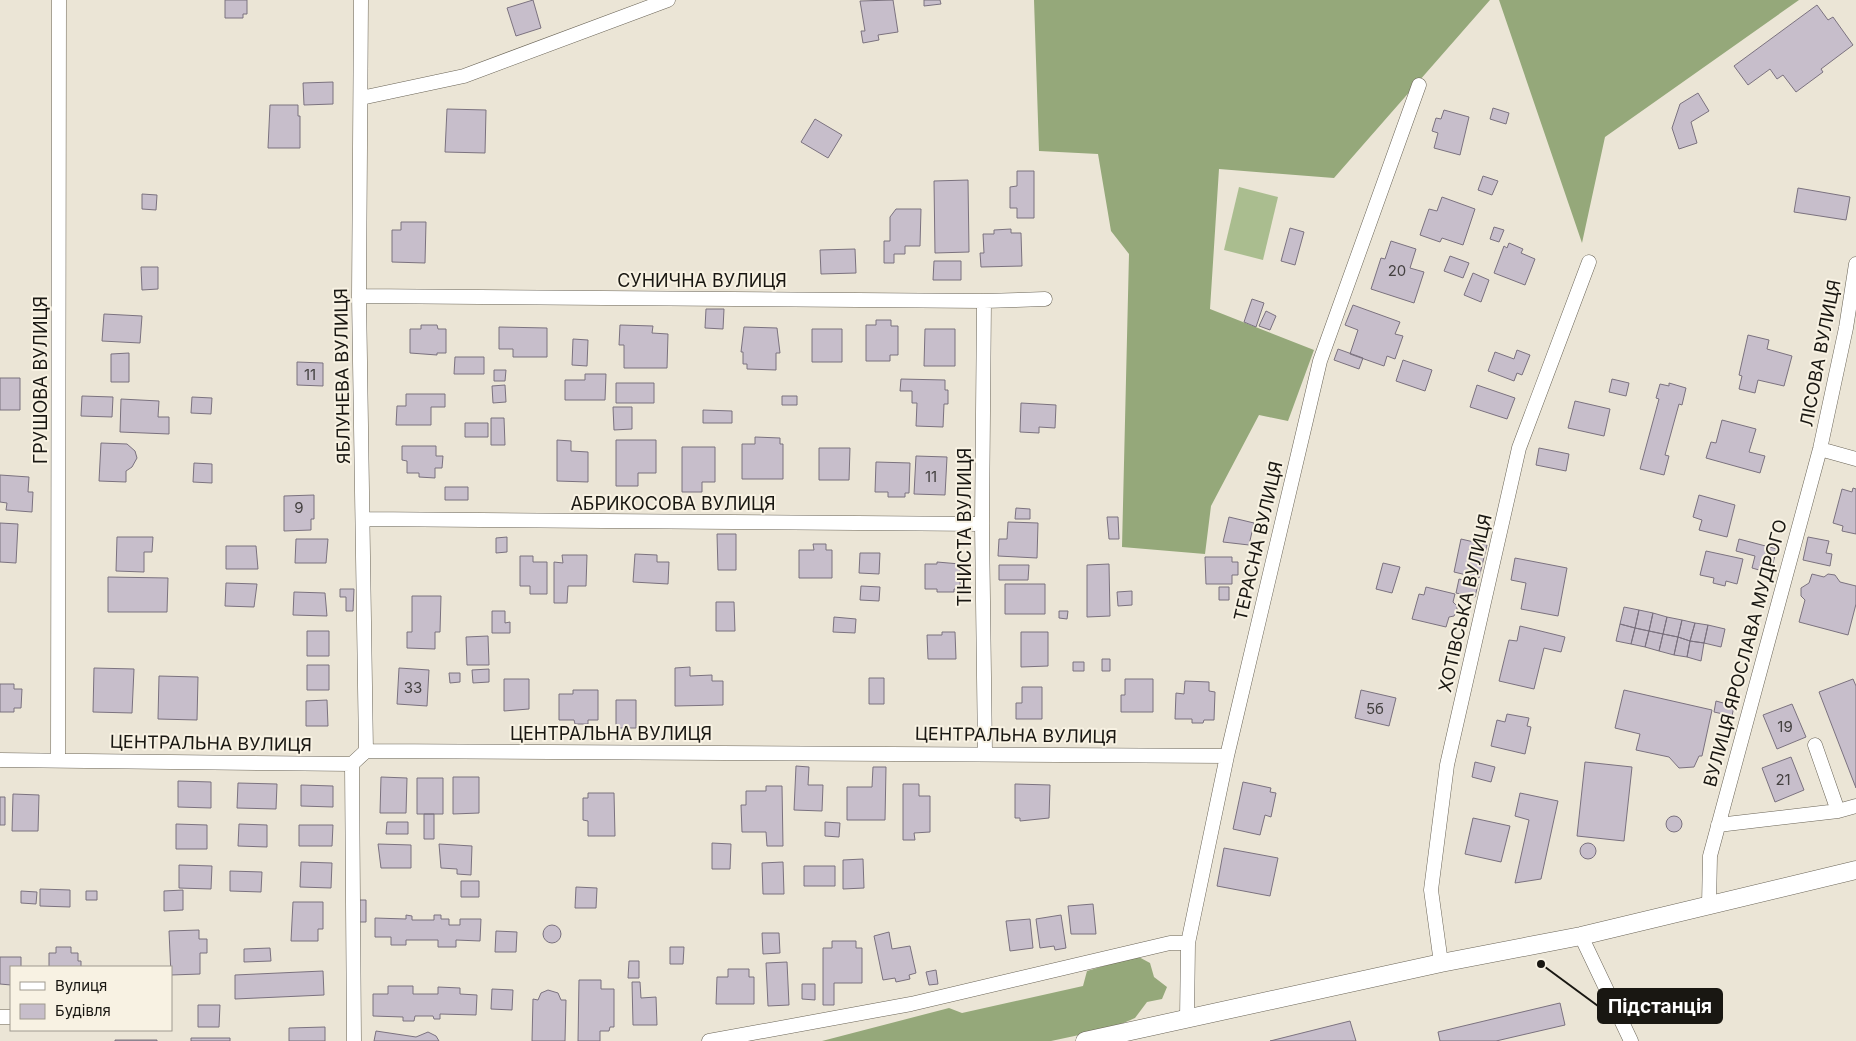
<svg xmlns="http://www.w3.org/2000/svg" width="1856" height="1041" viewBox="0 0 1856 1041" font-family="Inter,sans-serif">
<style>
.green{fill:#aabd8f}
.forest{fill:#95a87a}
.building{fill:#c7becb;stroke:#7b727f}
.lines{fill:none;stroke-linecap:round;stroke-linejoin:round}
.minor-casing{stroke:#6a6457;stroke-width:15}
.tertiary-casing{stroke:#6a6457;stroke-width:19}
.minor{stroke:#fff;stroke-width:14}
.tertiary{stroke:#fff;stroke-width:18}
.labels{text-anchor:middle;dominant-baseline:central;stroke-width:4;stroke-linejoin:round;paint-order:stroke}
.number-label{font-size:15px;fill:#444140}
.street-label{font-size:18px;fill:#191712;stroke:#f8f2e3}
.leader{fill:none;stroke:#191712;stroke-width:2}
.callout-dot{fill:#191712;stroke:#f8f2e3;stroke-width:2}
.callout{fill:#191712;stroke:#191712;stroke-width:2}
.callout-label{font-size:19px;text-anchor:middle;font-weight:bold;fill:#fff}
</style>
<rect width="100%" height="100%" fill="#ebe5d6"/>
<path class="green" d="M1239,187L1278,197L1263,260L1224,250Z"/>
<path class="forest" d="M1034,0H1490L1334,178L1219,169L1210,309L1314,350L1288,421L1259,415L1211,506L1205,554L1122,547L1129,254L1111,231L1098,154L1039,151Z
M1499,0H1799L1605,137L1582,243Z
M1137,956L1150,963L1154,977L1167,987L1162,999L1147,1002L1135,1018L1112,1028L1051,1041H822L949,1008L962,1013L1083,986L1087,971Z"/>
<path class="building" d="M225,0H247V14H243V18H225Z
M533,0L541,28L516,36L507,8Z
M893,0L898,32L878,35L879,40L863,43L861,31H865L860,1Z
M924,0H940L941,4L924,6Z
M1817,5L1828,20L1833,17L1853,45L1821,69L1823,72L1796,92L1783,75L1777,79L1770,69L1748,85L1734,66Z
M333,82V104L304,105L303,83Z
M1698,93L1709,111L1691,122L1697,143L1679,149L1672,128L1680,104Z
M270,105H298V116H300V148H268Z
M1493,108L1509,113L1506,124L1490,119Z
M447,109L486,110L485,153L445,152Z
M1444,110L1469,117L1460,155L1434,148L1438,133L1432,131L1436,118L1441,119Z
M815,119L842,135L828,158L801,142Z
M1017,171H1034V218H1017V208H1010V187L1017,186Z
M1483,176L1498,181L1492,195L1478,190Z
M968,180L969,252L935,253L934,181Z
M1798,188L1850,197L1846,220L1794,212Z
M142,194L157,195L156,210L142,209Z
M1442,197L1475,209L1463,245L1442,238L1440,242L1420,235L1429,209L1437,211Z
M896,209H921L920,246H905V254H894V263H884V241H890V217Z
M401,222H426L425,263L392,262V230H401Z
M1494,227L1504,230L1499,242L1490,239Z
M1290,228L1304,232L1295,265L1281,261Z
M1011,229V233H1021L1022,266L981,267L980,253H984L983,234H994V230Z
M1391,241L1416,249L1410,268L1424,272L1414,303L1371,289L1381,258L1385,259Z
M1509,243L1523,249L1521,253L1535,259L1525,285L1494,273L1504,246L1507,248Z
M855,249L856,273L821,274L820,250Z
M1450,256L1469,263L1463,278L1444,271Z
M934,261H961V280H933Z
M141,267H158V289L142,290Z
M1473,273L1489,280L1481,302L1464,295Z
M1252,299L1264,303L1256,327L1244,322Z
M1353,305L1400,322L1395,334L1403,336L1395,359L1387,356L1384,366L1350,354L1358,330L1345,325Z
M706,309H724L723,329L705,328Z
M1266,311L1276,316L1270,330L1259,326Z
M104,314L142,316L140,343L102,341Z
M876,320H891V326H898V355H890V361H866V325H876Z
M421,325H437L438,329H446V353H437V355L410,353V329H421Z
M620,325L653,326L652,333L668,334L667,368H624V345H619Z
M499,327L547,328V357H513V349H499Z
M744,327L777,328L780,353H776V370L747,369V364H743V352H741Z
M812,329H842V362H812Z
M925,329H955V366H924Z
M1748,335L1769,340L1767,349L1792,356L1784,386L1758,380L1755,393L1739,389L1742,376L1739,375Z
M573,339L588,340L587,366L572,365Z
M1338,349L1363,358L1359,369L1334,360Z
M1517,350L1530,355L1522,375L1517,373L1514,381L1488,371L1495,352L1514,359Z
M129,353V382H111V354Z
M455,357H484V374H454Z
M1403,360L1432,370L1425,391L1396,381Z
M297,362L323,363V386L297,385Z
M494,370H506L505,381H494Z
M585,374H606L605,400H565V380H585Z
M0,378H20V410H0Z
M901,379L945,380V390H948V404H944L943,427L916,426L917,403H912V391H900Z
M1612,379L1629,383L1626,396L1609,392Z
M616,383H654V403H616Z
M1669,383L1686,388L1682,405L1679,404L1665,455L1669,456L1664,475L1640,469L1659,399L1656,398L1660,384L1669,386Z
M505,385L506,402L493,403L492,386Z
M1477,385L1515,398L1507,419L1470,407Z
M406,394H445V407H431V425H396L397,406H406Z
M82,396L113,397L112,417L81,416Z
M782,396H797V405H782Z
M192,397L212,398L211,414L191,413Z
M121,399L159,401L158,417H169V434L120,432Z
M1575,401L1610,409L1604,436L1568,428Z
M1021,403L1056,405L1055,428L1039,427V433L1020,432Z
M613,407H632V429L614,430Z
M703,410L732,411V423H703Z
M491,418H504L505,445H491Z
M1722,420L1756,429L1749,452L1765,456L1760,473L1706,458L1711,442L1716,443Z
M465,423H488V437H465Z
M755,437L780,438V444H783V479H742V444H755Z
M557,440L571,441V451L588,452V482L557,481Z
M616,440H656V473H638V486H616Z
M101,443L127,444L135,451L137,458L132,467L126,471V482L99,481Z
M402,446H436V456H443L442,468H435V478L419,477V473H407V461L402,460Z
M682,447H715V482H702V492H682Z
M819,448H850L849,480H819Z
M1539,448L1569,454L1566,471L1536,465Z
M916,456L947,457L945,495L914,494Z
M876,462L910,463L909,493H905V497H888V492H875Z
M194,463L212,464V483L193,482Z
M0,475L29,477L28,492H33L32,512L6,510L7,503L0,502Z
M445,487H468V500H445Z
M1853,488L1856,489V534L1842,531L1843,526L1833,523L1842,489L1852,492Z
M314,495V519H311V530L284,531V496Z
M1699,495L1735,505L1727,537L1699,530L1702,520L1693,517Z
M1016,508L1030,509V519H1015Z
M1107,517H1118L1119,539H1109Z
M1229,517L1254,523L1249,545L1223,542Z
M1008,522L1038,523L1037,558L998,556L999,539H1007Z
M0,523L18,524L16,563L0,562Z
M717,534H736V570H718Z
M117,537H153L152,552H144V572L116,571Z
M507,537V552L496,553V538Z
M1808,537L1829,541L1826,553L1832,554L1830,566L1803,560Z
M296,539H328L326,563H295Z
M1461,539L1487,545L1479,578L1454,572Z
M1739,539L1777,549L1770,573L1752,568L1755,556L1736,551Z
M813,544H826V550H832V578H799V550H814Z
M226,546H256L258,569H226Z
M1706,551L1743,559L1737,584L1726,581L1725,586L1713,583L1714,578L1700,575Z
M860,553H880L879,574L859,573Z
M635,554L657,555V562H669L668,584L633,582Z
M562,555H587L586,586H568L567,603H554V562L563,563Z
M520,556H533V562H547V594H530V586H520Z
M1205,557H1232V562H1238V575H1232V584H1206Z
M1515,558L1567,568L1558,616L1521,609L1526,583L1511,580Z
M937,562L960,564V589H954V592H937V589H925V564H937Z
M1383,563L1400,567L1392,593L1376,589Z
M1109,564L1110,616L1087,617V565Z
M999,565H1029L1028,580H999Z
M1812,574L1824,577L1828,574L1835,575L1840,582L1856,586V604L1848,635L1799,622L1805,600L1801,596V588L1809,583Z
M108,577L168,578L167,612H108Z
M1459,579L1478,584L1475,597L1456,593Z
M226,583L257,584L254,607L225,606Z
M1005,584H1045V614H1005Z
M861,586L880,587L879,601L860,600Z
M1219,587H1229V600H1219Z
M1426,587L1455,594L1453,602L1457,606V611L1454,616L1449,617L1446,627L1412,619L1419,594L1424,595Z
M340,589H354L353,611H346V597H340Z
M1132,591V605L1118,606L1117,592Z
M294,592L325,593L327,616L293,615Z
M412,596H441L440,632H435V649L407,648V632H412Z
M716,602H734L735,631H716Z
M1624,607L1639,610L1635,628L1620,624Z
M1639,610L1653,613L1649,631L1635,628Z
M492,611H505V623L510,622V633H492Z
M1059,611H1068L1067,619L1059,618Z
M1653,613L1667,617L1663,634L1649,631Z
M834,617L856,619L855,633L833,632Z
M1667,617L1682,620L1678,637L1663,634Z
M1682,620L1695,623L1690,641L1678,637Z
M1695,623L1708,625L1704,643L1690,641Z
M1620,624L1635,628L1631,644L1616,641Z
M1708,625L1725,629L1721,647L1704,643Z
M1520,626L1565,637L1561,652L1544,648L1534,689L1499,681L1509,640L1517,641Z
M1635,628L1649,631L1645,647L1631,644Z
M307,631H329V656H307Z
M1649,631L1663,634L1659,651L1645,647Z
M942,632H955L956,659H928L927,635H942Z
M1021,632H1048V666L1021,667Z
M1663,634L1678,637L1674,655L1659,651Z
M488,636L489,665H467L466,637Z
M1678,637L1690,641L1687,657L1674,655Z
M1690,641L1704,643L1701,661L1687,657Z
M1102,659H1110V671H1102Z
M1073,662H1084V671H1073Z
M307,665H329V690H307Z
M690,667V676L712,675V681H723V705L675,706V668Z
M94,668L134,669L132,713L93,712Z
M399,668L429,670L427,706L397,704Z
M489,669V682L473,683L472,670Z
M449,673H460V682L450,683Z
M159,676L198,677L197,720L158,719Z
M869,678H884V704H869Z
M504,679H529V709L504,711Z
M1125,679H1153V712H1121V695H1125Z
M1853,679L1856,686V788L1819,692Z
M1185,681L1209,682V691L1215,692L1214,720H1204L1203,723H1192V719H1175L1176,693L1184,694Z
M0,684H14V689H22L21,708H14V712H0Z
M1022,687H1042V719H1016V703H1022Z
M573,690H598V720H588V724H575L574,720H559V694H573Z
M1361,690L1396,698L1389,726L1355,718Z
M1624,690L1712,710L1702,756H1699L1694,767L1679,768L1669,757L1636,750L1640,734L1615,728Z
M327,700L328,726H306V701Z
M616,700H636V728H616Z
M1716,701L1734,706L1732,716L1714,712Z
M1792,704L1806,737L1777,749L1763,715Z
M1507,714L1529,718L1527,726L1531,727L1525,754L1491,746L1497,720L1505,722Z
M1791,757L1804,790L1775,802L1762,768Z
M1475,762L1495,767L1491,782L1472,777Z
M1585,762L1632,767L1624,841L1577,836Z
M796,766L809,767L808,785H823L822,811L794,810Z
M873,767H886L885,820H847V787H872Z
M381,777L407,778L406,813H380Z
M453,777H479V813L453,814Z
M417,778H443V814H417Z
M178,781L211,782V808L178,807Z
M1243,782L1271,788L1270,792L1276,793L1271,817L1265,815L1260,835L1233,829Z
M238,783L277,784L276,809L237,808Z
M903,784H919V796H930V832L914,833L915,840H903Z
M1015,784L1050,785L1049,818L1020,821V818H1015Z
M301,785L333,786V807L301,806Z
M766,786H782L783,846H767L766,832H742L741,805H746V791H766Z
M588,793H614L615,836H588V821L583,820V798H588Z
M1520,793L1558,801L1541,879L1515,883L1529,820L1515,816Z
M13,794L39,795L38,831H12Z
M0,797H5V825H0Z
M424,814H434V839H424Z
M1666 824a8 8 0 1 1 16 0a8 8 0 1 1-16 0Z
M1473,818L1510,826L1501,862L1465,854Z
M387,822H408V834H386Z
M825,822L840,823L839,837L825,836Z
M176,824L207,825V849H176Z
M239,824L267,825V847L238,846Z
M299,825H333L332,846H299Z
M712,843L731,844L730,869H712Z
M1580 851a8 8 0 1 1 16 0a8 8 0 1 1-16 0Z
M378,844L411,845V868H381Z
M439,844L472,846L471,875L457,874V869L441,868Z
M1224,848L1278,858L1270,896L1217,886Z
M863,859L864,888L843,889V860Z
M301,862L332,863L331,888L300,887Z
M783,862L784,894H763L762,863Z
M179,865L212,866L211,889L179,888Z
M804,866H835V886H804Z
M230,871L262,872L261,892L230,891Z
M461,881H479V897H461Z
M576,887L597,888L596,908H575Z
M40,889L70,890V907L40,906Z
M183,890V910L164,911V891Z
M21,891L37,892L36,904L21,903Z
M86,891H97V900H86Z
M359,900H366V922H358Z
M293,902H323V929H318V941H291Z
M1093,904L1096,934H1071L1068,906Z
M406,915L412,916V920H434V915H441V919H449V925H460V919H481L480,941L456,940V947H438V940H406V945H391V937H375V918L406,919Z
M1061,915L1066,948L1055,950L1054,946L1040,948L1036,919Z
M1030,919L1033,948L1010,951L1006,921Z
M543 934a9 9 0 1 1 18 0a9 9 0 1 1-18 0Z
M199,930V939H207V953H200V974L171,975L169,931Z
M496,931L517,932L516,952H495Z
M889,932L892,949L910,946L916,973L909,975L910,979L896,982L895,978L883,980L874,936Z
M762,933H779L780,953L763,954Z
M832,941H856V948H862V983H834V1005H823V948H832Z
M56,947H71V953H78V961H81V967H49V953H56Z
M670,947H684L683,964H670Z
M270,948L271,961L244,962V949Z
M0,957H21V967H11V985L0,984Z
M629,961H639V978H628Z
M787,962L789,1005L768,1006L766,963Z
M728,969H749V977H754V1004H716L717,977H728Z
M936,970L938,984L929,985L926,972Z
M323,971L324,995L235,999V975Z
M579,980H601V989H614V1027H610L609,1031H600V1041H578Z
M632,982H640L641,998L656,997L657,1025H633Z
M802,984H815V1000L802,999Z
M388,986H413V994H438V987L460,988V994L477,995L476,1015L440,1014V1019H434L433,1016H415L414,1021H403V1017L373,1016V994H388Z
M492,989L513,990L512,1010L491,1009Z
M548,990L558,993L561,1000H566L565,1041H532L533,999L538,1000L541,993Z
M1560,1003L1565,1025L1496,1041H1440L1438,1032Z
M198,1005H220L219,1027H198Z
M1350,1021L1356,1041H1270Z
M325,1027V1041H289V1028Z
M376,1031L416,1037L428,1032L436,1036L439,1041H374Z
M191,1038H230V1041H191Z
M115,1040H157V1041H115Z"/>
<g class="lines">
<g class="minor-casing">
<path id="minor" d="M361,0L359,296L366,751
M361,98L464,76L668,0
M359,296L984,301L1045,299
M984,301L982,524L985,753
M1820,449L1856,459
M364,519L982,524
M1815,745L1838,811
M0,760L352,764L366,751L1227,756
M58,760L59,0
M352,764L354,1041
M1718,825L1838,811L1856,806
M1709,905L1710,856L1820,449L1846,328L1856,264
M1581,936L1631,1041
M1441,963L1431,890L1447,765L1519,448L1589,262
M0,1017H11
M1187,1019L1188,943L1227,756L1320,361L1419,85
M709,1041L911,1004L1170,943H1188"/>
</g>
<g class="tertiary-casing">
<path id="tertiary" d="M1085,1041L1441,963L1581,936L1856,870"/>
</g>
<use href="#minor" class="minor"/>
<use href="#tertiary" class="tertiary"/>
</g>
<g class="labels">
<g class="number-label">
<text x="1397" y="270">20</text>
<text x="310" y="374">11</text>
<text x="931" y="476">11</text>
<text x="299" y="507">9</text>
<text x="413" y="687">33</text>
<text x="1375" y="708">5б</text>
<text x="1785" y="726">19</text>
<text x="1783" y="779">21</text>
</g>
<g class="street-label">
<text x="702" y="280">СУНИЧНА ВУЛИЦЯ</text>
<text transform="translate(1820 353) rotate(-79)">ЛІСОВА ВУЛИЦЯ</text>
<text transform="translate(342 376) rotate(-91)">ЯБЛУНЕВА ВУЛИЦЯ</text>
<text transform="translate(40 380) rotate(-90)">ГРУШОВА ВУЛИЦЯ</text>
<text x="673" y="503">АБРИКОСОВА ВУЛИЦЯ</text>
<text transform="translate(964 527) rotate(-90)">ТІНИСТА ВУЛИЦЯ</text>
<text transform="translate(1258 541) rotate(-77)">ТЕРАСНА ВУЛИЦЯ</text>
<text transform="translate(1465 603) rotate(-77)">ХОТІВСЬКА ВУЛИЦЯ</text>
<text transform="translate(1745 653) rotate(-75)">ВУЛИЦЯ ЯРОСЛАВА МУДРОГО</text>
<text x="611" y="733">ЦЕНТРАЛЬНА ВУЛИЦЯ</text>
<text transform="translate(1016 735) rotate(1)">ЦЕНТРАЛЬНА ВУЛИЦЯ</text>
<text transform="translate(211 743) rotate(1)">ЦЕНТРАЛЬНА ВУЛИЦЯ</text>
</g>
</g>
<path class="leader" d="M1541 964L1598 1006"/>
<circle class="callout-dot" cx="1541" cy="964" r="5"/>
<rect class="callout" x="1598" y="989" width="124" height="34" rx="5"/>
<g class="callout-label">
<text x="1660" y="1013">Підстанція</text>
</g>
<rect x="10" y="966" width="162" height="65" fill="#f8f2e3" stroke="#9f9a8f"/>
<rect x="20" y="982" width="25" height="8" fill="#ffffff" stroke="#9f9a8f"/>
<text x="55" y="991" font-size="15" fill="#191712">Вулиця</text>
<rect x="20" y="1004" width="25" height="15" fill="#c7becb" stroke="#9f9a8f"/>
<text x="55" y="1016" font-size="15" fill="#191712">Будівля</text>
</svg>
